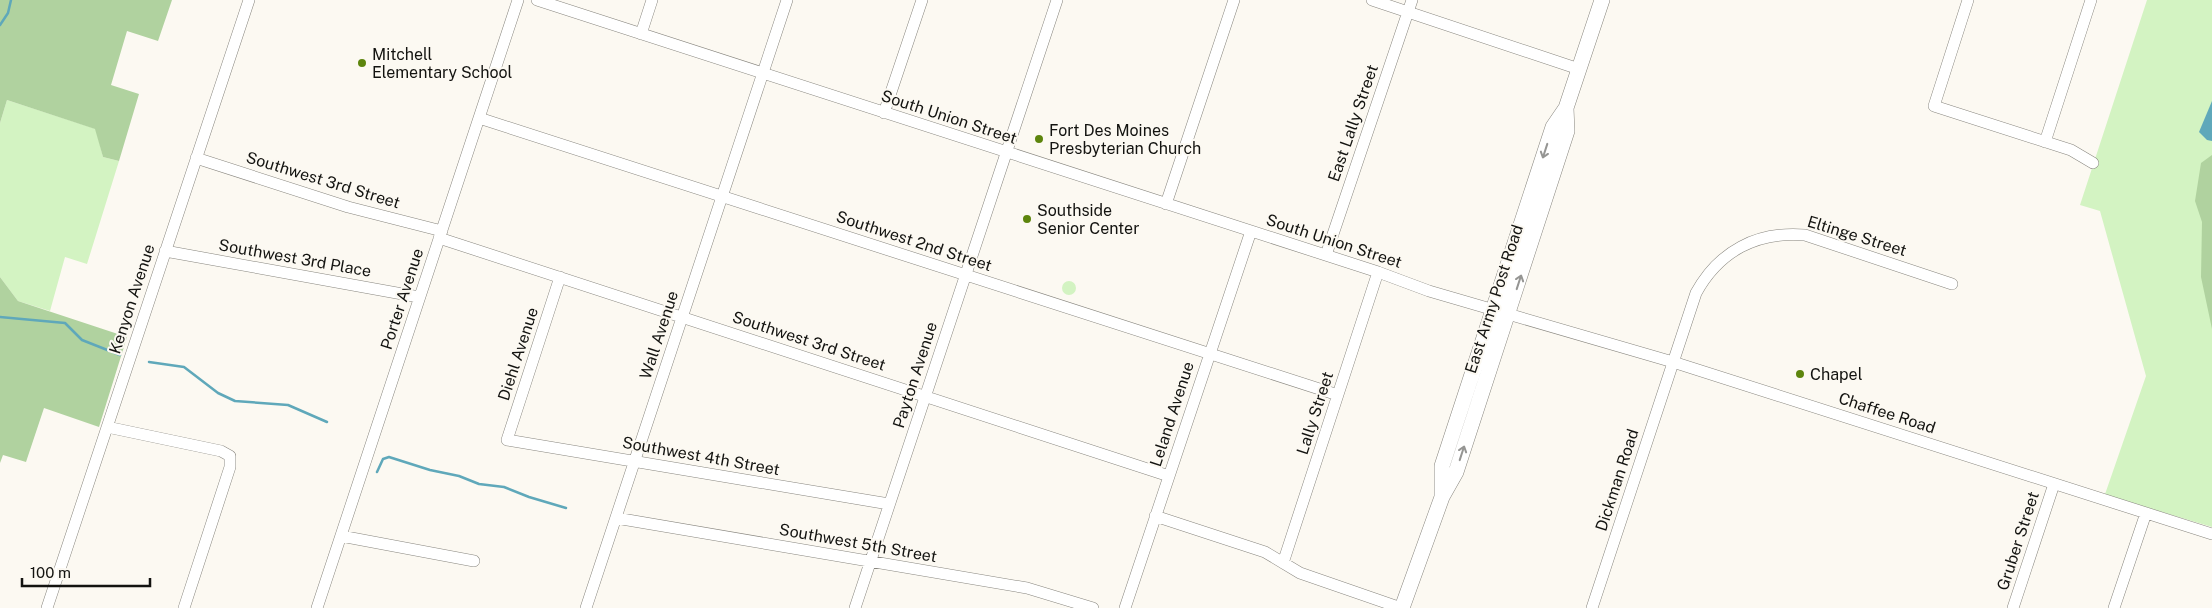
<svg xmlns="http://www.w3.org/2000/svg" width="2212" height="608" viewBox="0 0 2212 608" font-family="'Public Sans',sans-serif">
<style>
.green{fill:#d3f3c2}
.forest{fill:#b0d29f}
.water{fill:#5fa8ba}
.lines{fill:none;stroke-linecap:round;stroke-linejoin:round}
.stream{stroke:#5fa8ba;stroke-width:2.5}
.minor-casing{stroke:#88867f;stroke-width:12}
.major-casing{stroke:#88867f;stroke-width:16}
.minor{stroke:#fff;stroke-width:11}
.major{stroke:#fff;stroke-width:15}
.oneway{stroke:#959593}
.poi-dot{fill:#5d850d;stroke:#fcf9f2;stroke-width:2}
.labels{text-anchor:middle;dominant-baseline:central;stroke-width:4;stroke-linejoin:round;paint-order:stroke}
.poi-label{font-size:16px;fill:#131310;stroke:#fcf9f2;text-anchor:start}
.street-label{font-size:16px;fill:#131310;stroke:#fcf9f2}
</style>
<rect width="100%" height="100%" fill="#fcf9f2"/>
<path class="green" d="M2147,0H2212V527L2162,512L2146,513L2103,500L2146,376L2100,211L2080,205Z
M7,100L96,129L103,157L119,161L87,264L65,257L50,311L18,301L0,277V123Z
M1062 288a7 7 0 1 1 14 0a7 7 0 1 1-14 0Z"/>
<path class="forest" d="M0,0H172L158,41L127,31L111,85L139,94L119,161L103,157L95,129L7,100L0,123Z
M2212,155V329L2201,277L2202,222L2195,201L2201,163Z
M0,277L18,301L127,337L99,427L44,408L26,462L3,455L0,463Z"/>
<path class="water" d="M2212,101V141L2207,140L2199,132Z"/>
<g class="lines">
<path class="stream" d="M0,25L8,13L11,0
M0,317L65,323L82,340L120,355
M149,362L184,367L218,393L235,401L288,405L327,422
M377,472L383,459L389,457L430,470L459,476L479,484L504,487L529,497L566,508"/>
<g class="minor-casing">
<path id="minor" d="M537,0L1378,272L1429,291L1673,362L2212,534
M1372,0L1579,69
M1968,0L1934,106L2071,150L2093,163
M641,34L652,0
M884,113L922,0
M479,118L1338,395
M2045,142L2091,0
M196,158L348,207L442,231
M1166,204L1234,0
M439,238L1169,476
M165,251L419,297
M1326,255L1412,0
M560,277L507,440L889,504
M107,427L221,451L230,456V467L184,608
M1155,516L1265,552L1300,573L1401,608
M616,518L1027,588L1093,608
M341,536L474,561
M1283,563L1378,272
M47,608L249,0
M317,608L518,0
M586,608L787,0
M855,608L1057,0
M1125,608L1251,231
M1592,608L1696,293C1719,251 1757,231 1805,235L1952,284
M2013,608L2054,484
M2114,608L2146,513"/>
</g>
<g class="major-casing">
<path id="major" d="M1443,495L1456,472L1567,131L1566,108
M1402,608L1442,497V466L1553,127L1566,108L1602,0"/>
</g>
<use href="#minor" class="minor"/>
<use href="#major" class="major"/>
</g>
<defs><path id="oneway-shaft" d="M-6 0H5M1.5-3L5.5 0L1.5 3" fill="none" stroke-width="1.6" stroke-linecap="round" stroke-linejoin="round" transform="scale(1.25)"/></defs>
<g class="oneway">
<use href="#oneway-shaft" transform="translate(1545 151) rotate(108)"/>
<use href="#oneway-shaft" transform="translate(1519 282) rotate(-72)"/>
<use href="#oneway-shaft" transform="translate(1462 453) rotate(-72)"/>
</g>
<g class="poi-dot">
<circle cx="362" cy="63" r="5"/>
<circle cx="1039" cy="139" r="5"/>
<circle cx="1027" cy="219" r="5"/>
<circle cx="1800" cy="374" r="5"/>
</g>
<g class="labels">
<g class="poi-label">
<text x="372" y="54">Mitchell<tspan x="372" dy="18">Elementary School</tspan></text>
<text x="1049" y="130">Fort Des Moines<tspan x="1049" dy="18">Presbyterian Church</tspan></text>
<text x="1037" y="210">Southside<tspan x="1037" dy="18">Senior Center</tspan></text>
<text x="1810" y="374">Chapel</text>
</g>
<g class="street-label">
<text transform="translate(949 117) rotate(18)">South Union Street</text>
<text transform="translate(1353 123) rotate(-71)">East Lally Street</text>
<text transform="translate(323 180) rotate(17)">Southwest 3rd Street</text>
<text transform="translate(1857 236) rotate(17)">Eltinge Street</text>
<text transform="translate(914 241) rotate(18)">Southwest 2nd Street</text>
<text transform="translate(1334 241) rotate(18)">South Union Street</text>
<text transform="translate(295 258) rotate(10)">Southwest 3rd Place</text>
<text transform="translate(132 299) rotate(-72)">Kenyon Avenue</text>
<text transform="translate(402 299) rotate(-72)">Porter Avenue</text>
<text transform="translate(1494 299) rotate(-72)">East Army Post Road</text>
<text transform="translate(659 335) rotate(-72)">Wall Avenue</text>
<text transform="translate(809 341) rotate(18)">Southwest 3rd Street</text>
<text transform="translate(518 354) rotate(-72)">Diehl Avenue</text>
<text transform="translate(915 375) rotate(-72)">Payton Avenue</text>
<text transform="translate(1315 413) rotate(-72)">Lally Street</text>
<text transform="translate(1887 413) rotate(18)">Chaffee Road</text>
<text transform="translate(1172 414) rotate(-72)">Leland Avenue</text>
<text transform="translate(701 456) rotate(10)">Southwest 4th Street</text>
<text transform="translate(1617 480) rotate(-72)">Dickman Road</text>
<text transform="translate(2018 541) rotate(-72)">Gruber Street</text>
<text transform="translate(858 543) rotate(10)">Southwest 5th Street</text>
</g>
</g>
<path d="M22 578v8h128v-8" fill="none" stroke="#131310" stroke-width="2.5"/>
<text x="30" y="578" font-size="15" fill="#131310" stroke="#fcf9f2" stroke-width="4" paint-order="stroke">100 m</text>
</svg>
